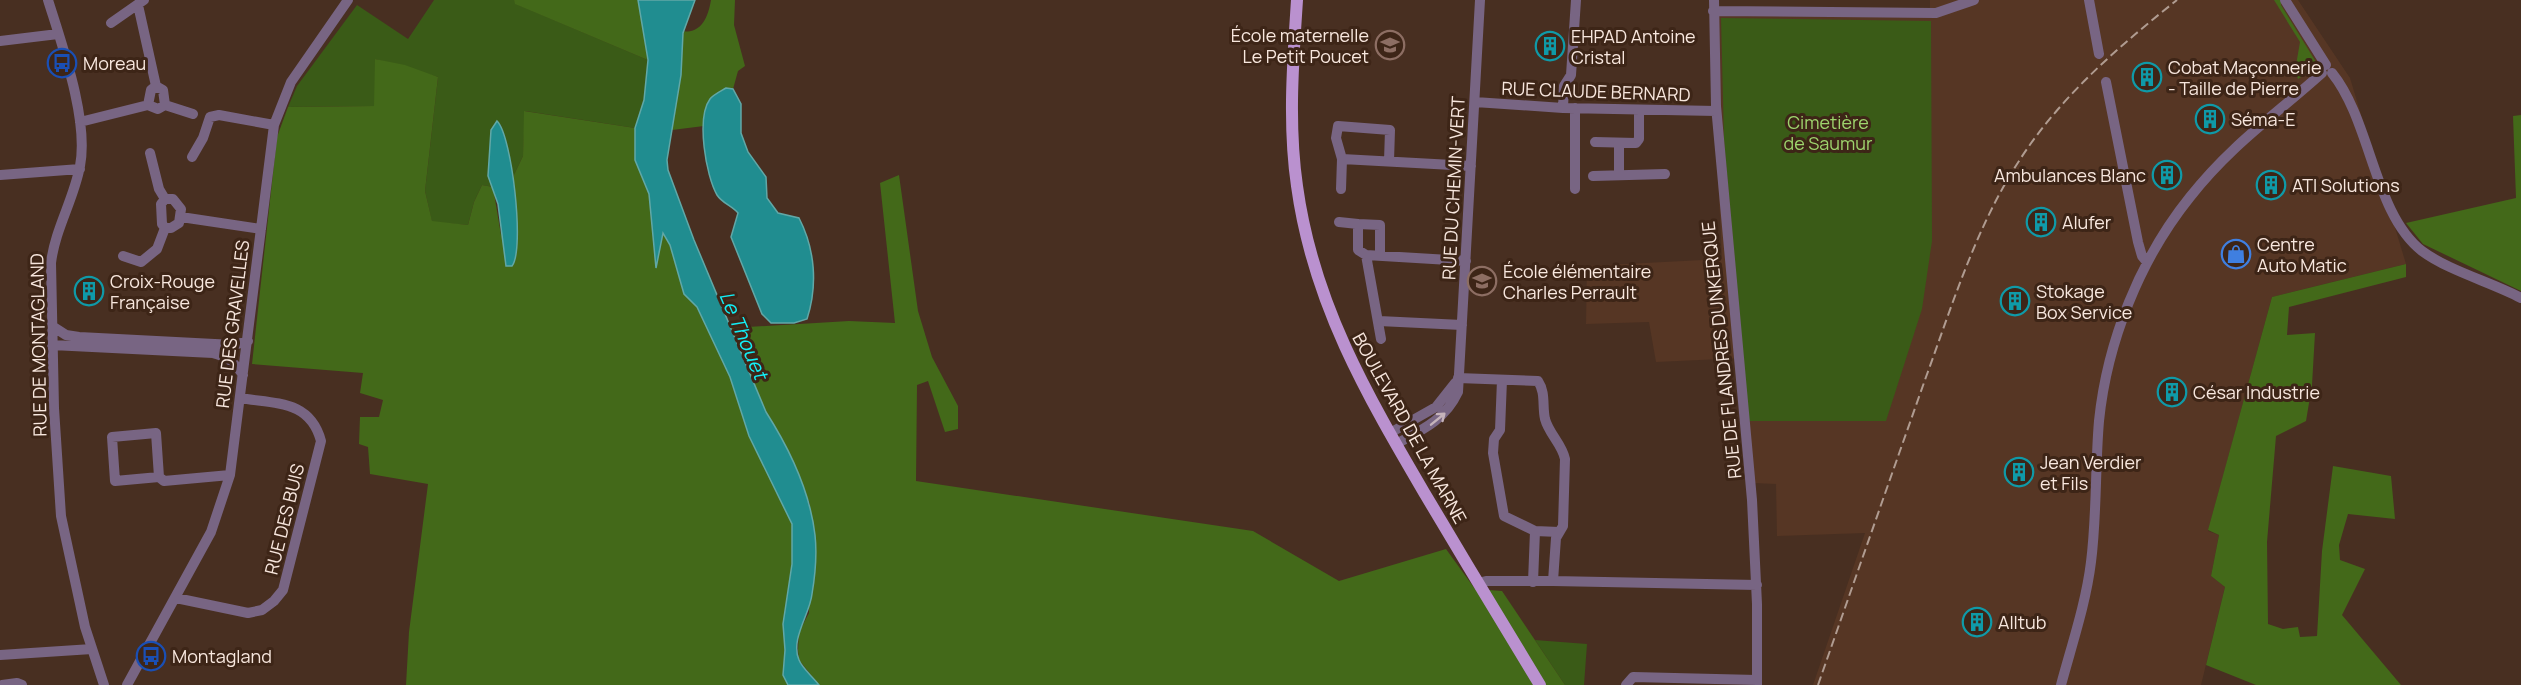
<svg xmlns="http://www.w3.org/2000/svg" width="2521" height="685" viewBox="0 0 2521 685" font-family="Manrope,sans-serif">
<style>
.built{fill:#563624}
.green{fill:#3a5b17}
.forest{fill:#436919}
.water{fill:#208d90;stroke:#61a8a7;stroke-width:1.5}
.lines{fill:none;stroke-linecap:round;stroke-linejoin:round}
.minor{stroke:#786583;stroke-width:10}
.major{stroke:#ba91cf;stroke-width:12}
.rail{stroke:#b09c91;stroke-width:2;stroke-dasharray:9 4.5;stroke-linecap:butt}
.oneway{stroke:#c5b3ba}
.labels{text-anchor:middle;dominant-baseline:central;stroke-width:6;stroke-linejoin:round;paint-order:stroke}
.poi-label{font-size:18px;fill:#f8e7de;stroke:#3d2517;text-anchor:start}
.street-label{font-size:18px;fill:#f8e7de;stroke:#3d2517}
.park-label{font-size:18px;fill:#9ed46d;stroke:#3d2517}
.water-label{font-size:20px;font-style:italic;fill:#13eef5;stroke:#3d2517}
</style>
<rect width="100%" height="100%" fill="#482f21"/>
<path class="built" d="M1930,0H2298L2350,78L2406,264L2272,297L2208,531L2219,535L2211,576L2225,587L2201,685H1813L1865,533L1777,536L1776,484L1753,483L1743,358L1656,362L1649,322L1586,324L1587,266L1722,259L1710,7L1930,8Z"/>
<path class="green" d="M434,0H514L516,4L648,60L644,100L635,128L525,111L523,156L513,177L501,125L491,130L488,175L493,187L482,185L474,202L468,225L432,222L425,191L438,77L375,59V106L288,107L297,86L357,5L408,39Z
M1721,18L1931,21L1932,241L1922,309L1886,421H1749L1724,140Z
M1535,640L1587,644L1584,685H1565Z"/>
<path class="forest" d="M514,0H638L643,18C674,30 703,48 711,0H735L734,25L745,66L738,71L733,89H726L707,107L704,126L672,130L681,74L515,4Z
M2274,0H2281V5L2316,62L2311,71L2298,79L2295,71L2300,42Z
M375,59L405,65L438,77L425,191L432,221L468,225L474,202L482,185L493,187L501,235L514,200L513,177L523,156L524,111L635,128L636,160L649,194L656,266L663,232L670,245L684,293L697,307L730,377L749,436L792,524V564L783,624L785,650L783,675L788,685H406L409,632L428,484L370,474L368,447L359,444L360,417H379L383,400L360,393L363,373L252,364L277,137L288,107L374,106Z
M2521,115V291L2423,244L2406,223L2516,198L2513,116Z
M899,175L918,311L932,357L958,406V429L945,432L928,381L917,385L916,481L1253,531L1339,581L1446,549L1475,589L1502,591L1565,685H819L799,660L798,650L799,632L809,613L810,504L777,430L766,412L731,328L849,321L895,323L880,183Z
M2406,264V277L2289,307L2287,335L2315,333L2312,385L2306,421L2276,436L2267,542L2268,624L2283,629L2298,627L2300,637L2317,636L2322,551L2333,466L2391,476L2395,519L2348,514L2339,545L2340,560L2365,569L2342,615L2401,685H2256L2206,665L2225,587L2211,576L2219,535L2208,530L2272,297Z"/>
<path class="water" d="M638,0H695L683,33L681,75L667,160L668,170L694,240L766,412C789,448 810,492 815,535C817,553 815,576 812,594C810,614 790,639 799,660C802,668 813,677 819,685H788L783,675L785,650L783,624L792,564V524L749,436L730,377L697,307L684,294L670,245L663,233L656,268L649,194L635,160V128L644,100L648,60Z
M726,88L733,89L741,104V133L748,152L766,177L767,198L778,213L799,218C815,249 818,285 807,319L794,323H771L762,314L731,237L738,213C732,206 722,203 717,195C706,176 696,118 710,99C713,95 721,91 726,88Z
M497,121C512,135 525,250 512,266H506L498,204L488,176L491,130Z"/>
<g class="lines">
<path class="minor" d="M48,0C62,45 89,120 80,166C74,199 55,229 51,263L54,408L61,516L85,627L104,685
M1714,0L1716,106L1752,500L1757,604V685
M2089,0L2099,54
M2285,0L2326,65
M138,5L156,86L163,90L165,105L158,109L148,105L151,90L156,86
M1713,11L1936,13L1974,0
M111,23L144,0
M0,41L58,34
M2332,73C2371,121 2374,214 2422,251C2449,271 2491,282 2521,298
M2106,82L2138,242L2142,256L2147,262
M1475,102L1563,108L1716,111
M165,105L193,114
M1563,108L1564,86L1571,75L1576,0
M1575,108V189
M80,122L148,105
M1595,142L1636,143L1639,139V110
M1619,143V175
M150,153L159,189L165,199
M192,157L203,138L210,117L219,115L274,125
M1389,161L1390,130L1338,126L1336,138L1342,159L1471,166
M0,175L80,169
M1593,176L1665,174
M1341,189L1342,159
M165,199H173L181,209L179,223L171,228H165L162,224L161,204Z
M181,217L261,229
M1339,222L1358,224
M1366,255L1358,250V224L1380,225V256
M123,256L141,262L157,249L165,228
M1379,321L1462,325
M52,326L66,335L79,337L234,345L248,341
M1381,339L1366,255L1466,261
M52,345L213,353C227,356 235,363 243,375
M1458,378L1538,381C1546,393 1542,406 1545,419C1549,434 1562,444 1565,459L1563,526L1556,538L1553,581L1757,585
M1502,380L1500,430L1494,439L1493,453L1504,516L1535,531L1533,582
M1390,433L1436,407L1455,383
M1396,444C1422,430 1445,420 1458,392L1480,0
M159,477L156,433L112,437L115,481L159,477L164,481L230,475
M1535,531L1559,532
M1478,583L1486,581H1553
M176,598L248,613L262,610L274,601L283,590L321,441C310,400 276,404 240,398
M0,655L92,649
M2,685L17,683L22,685
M127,685L211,532L230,475L274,125L291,82L348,0
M1626,685L1633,677L1757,680
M2061,685C2072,644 2086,603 2091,562C2097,515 2095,468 2099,421C2107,342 2140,259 2190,197C2231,145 2274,116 2322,73"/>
<path class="major" d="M1297,0C1293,62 1288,124 1297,186C1313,303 1367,395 1425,494C1463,558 1501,621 1540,685"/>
<path class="rail" d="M1818,685C1854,582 1890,479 1926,377C1953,303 1976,227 2019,161C2060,97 2118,47 2177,0"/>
</g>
<defs><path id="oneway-shaft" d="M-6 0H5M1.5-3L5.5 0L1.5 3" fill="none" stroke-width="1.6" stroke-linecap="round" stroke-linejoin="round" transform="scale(1.5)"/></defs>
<use class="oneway" href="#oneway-shaft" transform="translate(1438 419) rotate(-39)"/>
<defs>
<g id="school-ring" transform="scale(1.5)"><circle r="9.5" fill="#3d2517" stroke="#8d6e63" stroke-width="1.5"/><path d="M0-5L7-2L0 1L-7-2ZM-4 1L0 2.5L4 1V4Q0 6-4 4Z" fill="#8d6e63"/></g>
<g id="building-ring" transform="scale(1.5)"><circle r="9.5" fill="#3d2517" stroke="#0f9aa8" stroke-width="1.5"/><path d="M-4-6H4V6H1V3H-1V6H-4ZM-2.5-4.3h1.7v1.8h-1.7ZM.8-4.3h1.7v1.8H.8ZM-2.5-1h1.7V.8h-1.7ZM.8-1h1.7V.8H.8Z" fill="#0f9aa8"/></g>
<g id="bus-ring" transform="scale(1.5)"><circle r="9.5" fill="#3d2517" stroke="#1a4fb4" stroke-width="1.5"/><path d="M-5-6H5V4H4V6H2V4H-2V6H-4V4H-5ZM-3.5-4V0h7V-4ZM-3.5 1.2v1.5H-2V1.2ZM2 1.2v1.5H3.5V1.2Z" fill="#1a4fb4"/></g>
<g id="shop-ring" transform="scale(1.5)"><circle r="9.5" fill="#3d2517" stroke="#3f7fe0" stroke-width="1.5"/><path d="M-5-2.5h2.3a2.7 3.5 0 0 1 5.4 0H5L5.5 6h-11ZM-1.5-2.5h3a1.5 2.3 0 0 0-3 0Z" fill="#3f7fe0"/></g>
</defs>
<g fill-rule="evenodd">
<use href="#school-ring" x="1390" y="45"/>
<use href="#building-ring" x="1550" y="46"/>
<use href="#bus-ring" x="62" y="63"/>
<use href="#building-ring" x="2147" y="77"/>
<use href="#building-ring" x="2210" y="119"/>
<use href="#building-ring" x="2167" y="175"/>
<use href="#building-ring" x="2271" y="185"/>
<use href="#building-ring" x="2041" y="222"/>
<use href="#shop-ring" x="2236" y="254"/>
<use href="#school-ring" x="1482" y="281"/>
<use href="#building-ring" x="89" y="291"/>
<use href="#building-ring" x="2015" y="301"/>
<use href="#building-ring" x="2172" y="392"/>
<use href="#building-ring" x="2019" y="472"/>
<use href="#building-ring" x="1977" y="622"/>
<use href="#bus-ring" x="151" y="656"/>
</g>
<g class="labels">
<g class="poi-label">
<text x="1369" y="35" text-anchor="end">École maternelle<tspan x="1369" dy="21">Le Petit Poucet</tspan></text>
<text x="1571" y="36">EHPAD Antoine<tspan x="1571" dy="21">Cristal</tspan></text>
<text x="83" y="63">Moreau</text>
<text x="2168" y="67">Cobat Maçonnerie<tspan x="2168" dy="21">- Taille de Pierre</tspan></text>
<text x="2231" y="119">Séma-E</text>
<text x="2146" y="175" text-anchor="end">Ambulances Blanc</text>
<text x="2292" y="185">ATI Solutions</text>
<text x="2062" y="222">Alufer</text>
<text x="2257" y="244">Centre<tspan x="2257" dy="21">Auto Matic</tspan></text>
<text x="1503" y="271">École élémentaire<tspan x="1503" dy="21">Charles Perrault</tspan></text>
<text x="110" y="281">Croix-Rouge<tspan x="110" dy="21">Française</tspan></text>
<text x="2036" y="291">Stokage<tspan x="2036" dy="21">Box Service</tspan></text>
<text x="2193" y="392">César Industrie</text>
<text x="2040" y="462">Jean Verdier<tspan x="2040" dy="21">et Fils</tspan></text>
<text x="1998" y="622">Alltub</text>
<text x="172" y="656">Montagland</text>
</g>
<g class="street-label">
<text transform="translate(1596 91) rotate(2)">RUE CLAUDE BERNARD</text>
<text transform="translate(1453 188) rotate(-87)">RUE DU CHEMIN-VERT</text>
<text transform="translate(232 324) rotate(-83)">RUE DES GRAVELLES</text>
<text transform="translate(38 345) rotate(-91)">RUE DE MONTAGLAND</text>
<text transform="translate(1721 350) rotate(-96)">RUE DE FLANDRES DUNKERQUE</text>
<text transform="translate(1410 428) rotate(61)">BOULEVARD DE LA MARNE</text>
<text transform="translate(284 519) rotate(-76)">RUE DES BUIS</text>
</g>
<g class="park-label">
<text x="1828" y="122">Cimetière<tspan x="1828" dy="21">de Saumur</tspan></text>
</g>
<g class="water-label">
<text transform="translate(744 335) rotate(67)">Le Thouet</text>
</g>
</g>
</svg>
